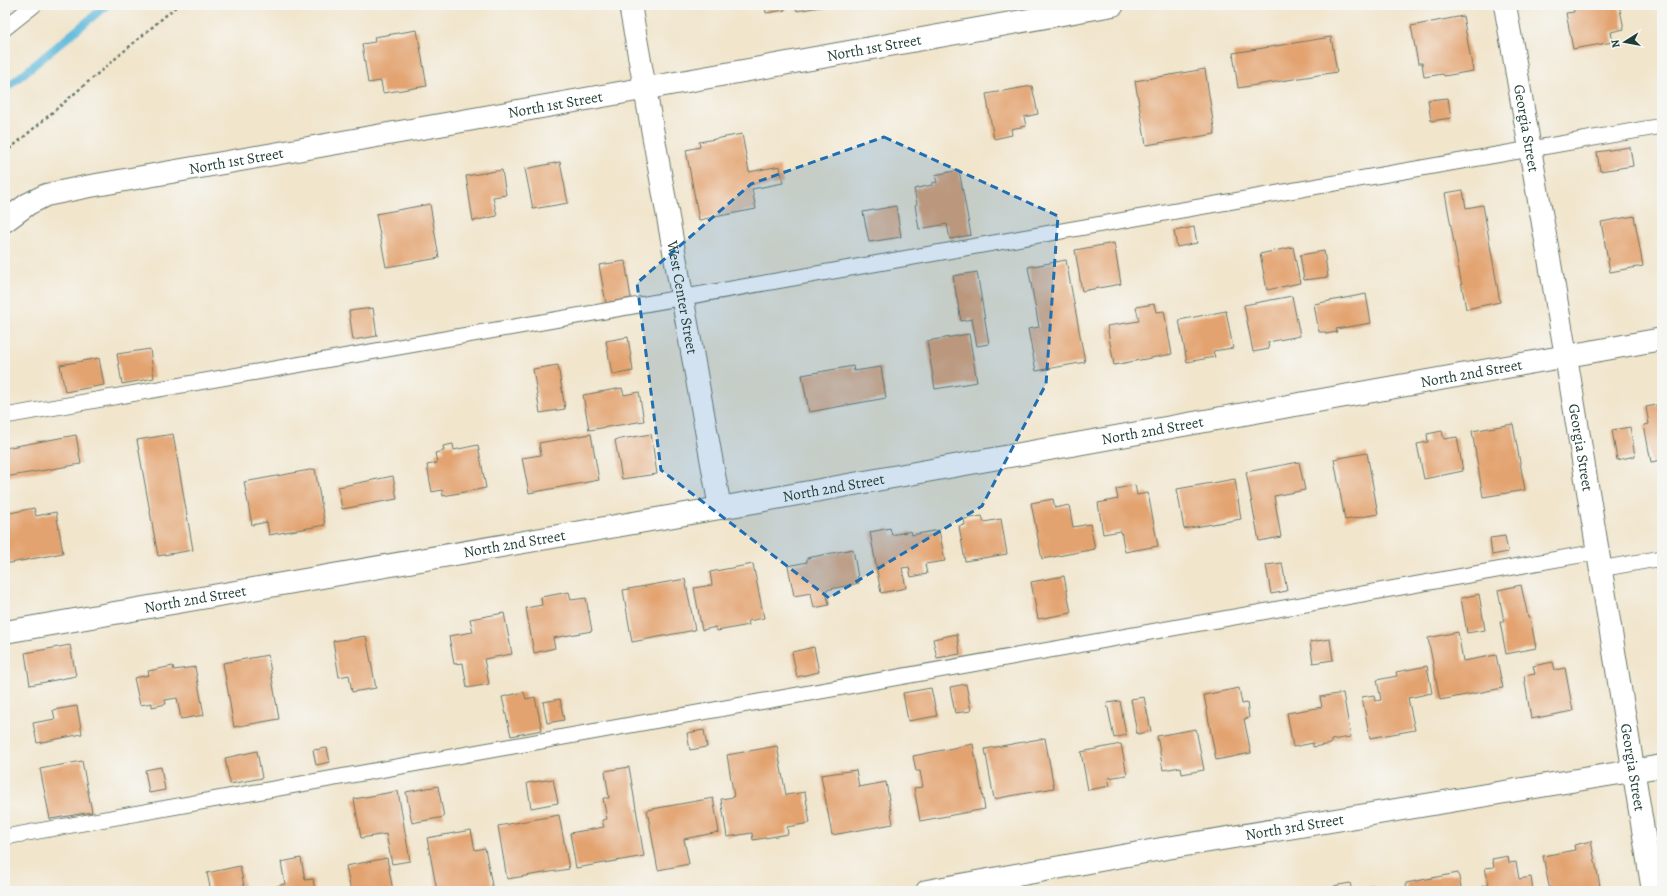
<svg xmlns="http://www.w3.org/2000/svg" width="1667" height="896" viewBox="0 0 1667 896" font-family="Alegreya,serif">
<style>
.lines{fill:none;stroke-linecap:round;stroke-linejoin:round}
.stream{stroke:#5eb9dc;stroke-width:8}
.building{fill:#e3a36f}
.service-casing{stroke:#687869;stroke-width:17}
.minor-casing{stroke:#687869;stroke-width:24}
.path{stroke:#687869;stroke-width:2.5;stroke-dasharray:3 3;stroke-linecap:butt}
.service{stroke:#fff;stroke-width:15}
.minor{stroke:#fff;stroke-width:22}
.marked{fill:#1f6fb2;fill-opacity:0.2;stroke:#1f6fb2;stroke-width:3;stroke-dasharray:8 5;stroke-linejoin:round}
.labels{text-anchor:middle;dominant-baseline:central;stroke-width:3.5;stroke-linejoin:round;paint-order:stroke}
.street-label{font-size:15px;fill:#1f3d34;stroke:#f6f6f2}
</style>
<rect width="100%" height="100%" fill="#f6f6f2"/>
<filter id="ink" filterUnits="userSpaceOnUse"><feTurbulence type="fractalNoise" baseFrequency=".025" numOctaves="2"/><feDisplacementMap in="SourceGraphic" scale="8" xChannelSelector="R" yChannelSelector="G"/><feConvolveMatrix kernelMatrix="1 2 1 2 8 2 1 2 1" color-interpolation-filters="sRGB"/></filter>
<filter id="wash" filterUnits="userSpaceOnUse"><feTurbulence type="fractalNoise" baseFrequency=".012" numOctaves="4" result="noise"/><feDisplacementMap in="SourceGraphic" scale="16" xChannelSelector="R" yChannelSelector="G"/><feGaussianBlur stdDeviation="0.9" result="paint"/><feColorMatrix in="noise" values="0 0 0 0 0 0 0 0 0 0 0 0 0 0 0 0 0 1.4 0 .05"/><feComposite in="paint" operator="in"/></filter>
<g filter="url(#wash)">
<rect width="100%" height="100%" fill="#f1e5cc"/>
<g class="lines">
<path class="stream" d="M5,89L107,5"/>
</g>
<g id="blocks">
<path class="building" d="M765,5H784L785,10L766,13Z
M791,5H826V6L797,11L796,6L792,7Z
M1585,5L1586,9L1619,5L1624,29L1611,32L1613,42L1573,49L1566,13L1574,12L1573,6Z
M1463,16L1473,71L1444,76L1443,74L1424,77L1422,63H1418L1411,26Z
M417,30L427,86L383,93L381,81L368,83L362,44L375,42L374,37Z
M1331,37L1337,72L1238,88L1233,53Z
M1205,69L1215,134L1146,145L1135,81Z
M1032,86L1038,114L1024,117L1026,126L1011,129L1012,135L994,139L986,94Z
M1448,98L1451,118L1431,121L1428,100Z
M742,134L749,172L780,166L783,183L752,189L756,209L699,220L686,150L700,147L699,142Z
M1630,147L1633,166L1600,171L1597,152Z
M560,162L568,203L533,209L525,169Z
M502,170L506,195L493,197L497,216L473,221L466,176Z
M959,170L971,235L950,239L947,224L919,229L915,205L917,204L914,189L932,185V183L937,182L935,175Z
M1463,190L1466,208L1483,205L1500,302L1466,309L1445,193Z
M430,204L439,258L386,267L376,214Z
M896,206L901,237L869,242L863,212Z
M1634,216L1643,266L1610,272L1601,222Z
M1194,227L1197,243L1177,247L1174,231Z
M1114,243L1121,284L1082,291L1075,250Z
M1293,247L1300,283L1267,290L1260,254Z
M1324,251L1328,277L1304,280L1300,255Z
M1066,260L1085,362L1036,371L1028,329L1039,327L1028,267Z
M625,261L631,298L606,303L599,265Z
M977,272L989,344L977,346L972,319L961,321L953,276Z
M1366,294L1371,323L1336,329L1337,332L1326,334V332H1319L1314,304Z
M1292,296L1300,336L1268,342L1269,349L1253,352L1244,305Z
M1154,304L1156,312L1164,311L1172,354L1114,365L1107,326L1139,321L1136,307Z
M373,308L377,336L353,340L349,311Z
M1226,311L1233,348L1213,351L1215,357L1187,362L1179,320Z
M969,334L977,382L935,389L927,341Z
M628,337L633,371L612,375L606,341Z
M150,349L154,378L122,384L117,354Z
M99,358L104,385L65,392L60,365Z
M558,365L565,409L540,413L533,369Z
M853,366L854,371L881,367L886,398L809,412L802,375Z
M622,388L624,395L639,392L644,421L589,430L583,395Z
M1662,404V460L1651,462L1644,425L1649,424L1646,407Z
M1513,424L1525,490L1483,497L1472,431Z
M1630,427L1635,456L1617,460L1612,430Z
M1442,431L1444,439L1457,437L1463,471L1424,479L1417,444L1428,442L1427,434Z
M173,434L193,550L158,556L137,440Z
M591,434L599,480L529,493L522,458L541,455L539,443Z
M651,434L657,474L622,479L615,440Z
M76,435L81,464L5,477V448Z
M453,444L454,450L478,445L486,488L443,496L442,490L432,492L427,465L437,463L435,453L444,451L443,446Z
M1367,453L1378,514L1345,520L1334,459Z
M1299,462L1305,490L1274,496L1281,537L1259,541L1246,472Z
M315,469L325,525L269,535L267,522L252,525L244,482Z
M393,476L397,499L342,509L338,487Z
M1235,479L1241,519L1184,529L1177,489Z
M1135,485L1137,495L1148,493L1158,546L1125,552L1121,531L1103,534L1098,503L1118,499L1116,489Z
M1053,499L1055,508L1069,505L1073,527L1090,524L1095,549L1042,559L1031,503Z
M34,508L36,516L56,512L63,553L5,564V514Z
M982,516L984,522L1001,519L1007,554L965,561L959,526L965,525L964,519Z
M890,528L892,535L911,531L912,535L939,530L945,561L925,564L927,574L911,577L909,567L902,568L906,588L881,593L870,532Z
M1505,536L1508,552L1492,555L1490,538Z
M853,549L859,583L826,590L829,605L814,608L811,593L794,596L788,566L807,562V558Z
M1282,563L1287,591L1271,594L1266,565Z
M753,564L764,618L748,621L749,625L717,631L716,627L702,630L694,588L712,585L710,572Z
M1064,576L1071,613L1038,619L1031,582Z
M685,579L695,630L632,642L623,590Z
M1521,585L1528,617H1530L1536,648L1506,654L1500,622H1504L1498,590Z
M569,592L571,600L586,598L592,631L553,638L555,648L534,653L526,608L542,605L541,597Z
M1479,594L1485,630L1467,633L1461,598Z
M504,613L512,654L484,659L489,684L467,688L463,663L454,664L449,636L473,632L470,619Z
M1458,632L1463,661L1496,655L1503,688L1440,700L1428,638Z
M957,634L960,654L937,658L933,639Z
M366,636L376,688L352,692L349,675L339,677L333,641Z
M1330,639L1333,660L1313,663L1310,642Z
M70,645L76,676L30,685L25,653Z
M814,647L819,672L797,677L792,652Z
M268,655L279,719L234,727L223,663Z
M1553,662L1555,670L1565,668L1573,711L1531,719L1524,676L1535,674L1533,666Z
M173,666L174,670L195,667L204,715L181,719L177,698L165,700L166,704L152,707V703L140,705L134,678L149,675L148,671Z
M1427,666L1432,693L1408,698L1415,730L1370,738L1362,697L1374,695L1375,701L1381,700L1377,680L1397,676L1396,672Z
M966,684L971,711L955,713L950,687Z
M931,688L937,716L908,721L903,693Z
M1239,688L1242,704L1247,703L1249,718L1244,719L1251,753L1216,760L1204,695Z
M524,692L526,699L535,697L542,730L511,736L502,697Z
M1343,693L1351,737L1331,740V744L1313,747V743L1293,747L1287,713L1322,707L1320,697Z
M1144,697L1151,731L1137,734L1131,699Z
M560,699L564,720L547,723L543,702Z
M1120,701L1126,735L1114,738L1107,703Z
M77,706L82,734L37,743L33,723L55,719L53,710Z
M1196,729L1204,770L1182,774L1181,767L1163,770L1157,736Z
M704,730L707,747L690,750L687,733Z
M1045,738L1054,788L994,799L985,749Z
M973,744L985,809L920,821L914,788L923,787L920,771H916L913,756Z
M1121,744L1127,775L1108,778L1110,786L1088,790L1081,752Z
M777,746L786,795L805,792L810,823L787,827L788,834L753,840L752,833L727,837L721,799L734,797L727,755Z
M327,748L330,762L316,765L313,750Z
M257,751L262,778L230,784L225,758Z
M82,761L92,812L50,819L40,769Z
M161,767L165,790L149,793L145,770Z
M629,767L644,856L576,868L570,833L604,827L602,820L607,819L603,798H609L605,771Z
M856,770L859,787L886,782L893,824L832,835L821,775Z
M553,779L558,803L531,808L527,783Z
M438,786L444,817L412,823L406,792Z
M398,791L410,861L392,864L386,834L361,838L354,799Z
M713,798L719,832L684,839L689,864L658,870L647,810Z
M559,815L569,869L507,879L498,826Z
M471,830L475,850L485,848L493,891H437L427,838Z
M1591,841L1601,891H1550L1543,856L1575,850L1574,845Z
M1508,856L1509,863L1516,862L1519,879L1531,877L1533,891H1483L1482,886L1489,885L1485,868L1494,867L1492,859Z
M301,858L305,880L313,879L315,891H277L276,886L285,884L281,862Z
M387,858L393,891H351L346,866Z
M240,866L245,891H211L207,873Z
M1458,873L1462,891H1407L1406,883Z
M1350,883L1352,891H1335L1334,886Z
M1374,886L1375,891H1354V890Z"/>
</g>
</g>
<g filter="url(#ink)">
<use href="#blocks" fill-opacity="0" stroke="#687869" stroke-width="1"/>
<g class="lines">
<g class="service-casing">
<path id="service" d="M5,28L34,5
M5,416C557,318 1110,227 1662,126
M1600,569L1662,558
M5,837L1597,552"/>
</g>
<g class="minor-casing">
<g id="minor">
<path id="s1" d="M630,5L720,508"/>
<path id="s2" d="M1505,5L1566,356L1653,891"/>
<path id="s3" d="M5,221L28,204L46,195L85,187C428,128 770,66 1113,5"/>
<path id="s4" d="M5,632L720,508L1662,339"/>
<path id="s5" d="M927,891L1167,848L1662,766"/>
</g>
</g>
<path class="path" d="M5,153L178,5"/>
<use href="#service" class="service"/>
<use href="#minor" class="minor"/>
</g>
</g>
<path class="marked" d="M884,137L1058,216L1046,384L982,506L829,598L661,470L637,283L751,184Z"/>
<g class="labels">
<g class="street-label">
<text stroke="none"><textPath href="#s3" startOffset="890">North 1st Street</textPath></text>
<text stroke="none"><textPath href="#s3" startOffset="566">North 1st Street</textPath></text>
<text stroke="none"><textPath href="#s2" startOffset="125">Georgia Street</textPath></text>
<text stroke="none"><textPath href="#s3" startOffset="242">North 1st Street</textPath></text>
<text stroke="none"><textPath href="#s1" startOffset="297">West Center Street</textPath></text>
<text stroke="none"><textPath href="#s4" startOffset="1489">North 2nd Street</textPath></text>
<text stroke="none"><textPath href="#s4" startOffset="1165">North 2nd Street</textPath></text>
<text stroke="none"><textPath href="#s2" startOffset="449">Georgia Street</textPath></text>
<text stroke="none"><textPath href="#s4" startOffset="841">North 2nd Street</textPath></text>
<text stroke="none"><textPath href="#s4" startOffset="517">North 2nd Street</textPath></text>
<text stroke="none"><textPath href="#s4" startOffset="193">North 2nd Street</textPath></text>
<text stroke="none"><textPath href="#s2" startOffset="773">Georgia Street</textPath></text>
<text stroke="none"><textPath href="#s5" startOffset="373">North 3rd Street</textPath></text>
</g>
</g>
<rect width="1667" height="896" fill="none" stroke="#f6f6f2" stroke-width="20"/>
<g transform="translate(1625 42) rotate(259)" stroke="#f6f6f2" stroke-width="3" paint-order="stroke">
<path d="M0-3L7 15L0 10L-7 15Z" fill="#1f3d34"/>
<text y="-6" font-size="11" font-weight="bold" text-anchor="middle" fill="#1f3d34">N</text>
</g>
</svg>
